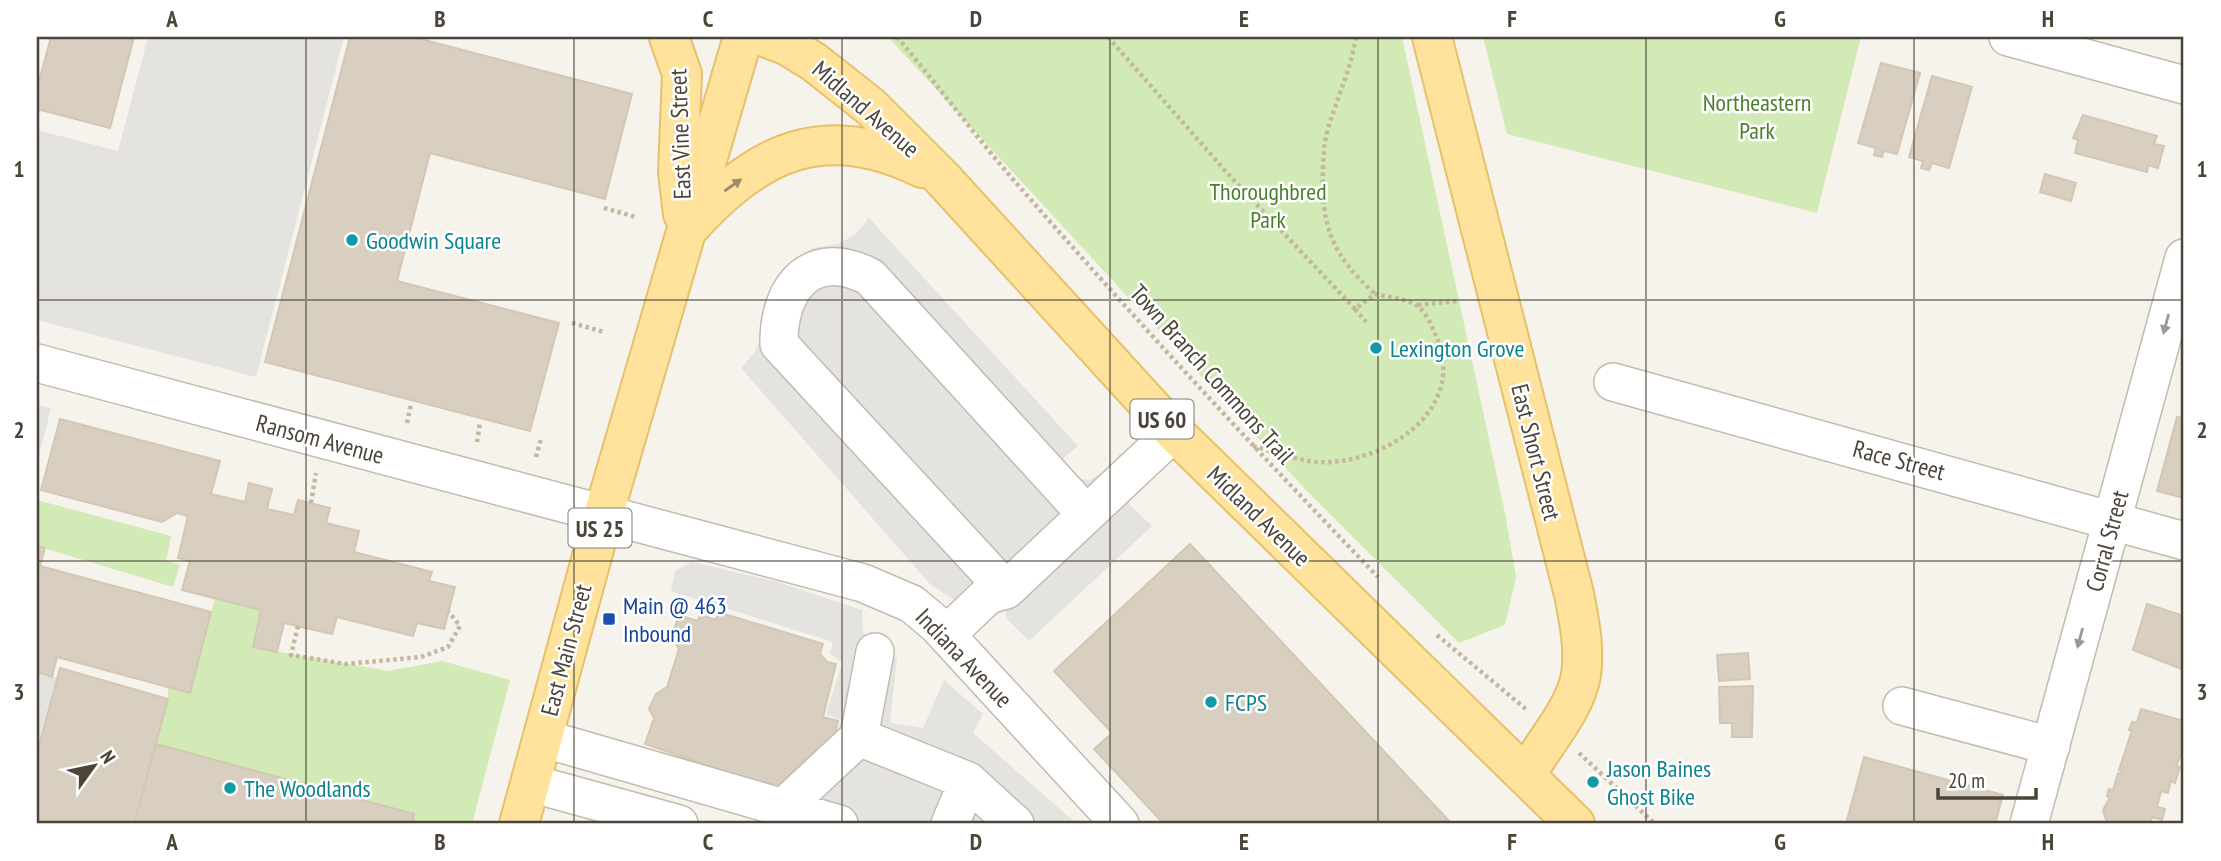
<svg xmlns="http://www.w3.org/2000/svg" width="2221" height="861" viewBox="0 0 2221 861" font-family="'PT Sans Narrow',sans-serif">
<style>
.green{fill:#d2eab5}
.parking{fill:#e5e3e0}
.building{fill:#d8cfc1;stroke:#d3c7b4;stroke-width:2}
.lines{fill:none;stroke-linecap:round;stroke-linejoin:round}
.minor-casing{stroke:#c2bbae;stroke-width:40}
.major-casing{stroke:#e6c16a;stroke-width:42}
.path{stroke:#c4b79f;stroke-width:4.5;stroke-dasharray:3.5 3.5;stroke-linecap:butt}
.minor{stroke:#fff;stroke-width:37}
.major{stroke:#ffe39c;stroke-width:38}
.oneway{fill:#9c8c66}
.oneway2{fill:#9c9892}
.grid{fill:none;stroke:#4b4439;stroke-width:2;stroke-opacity:0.55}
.culture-dot{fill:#0f9aa8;stroke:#fff;stroke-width:2.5}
.transit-dot{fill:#1a4fb4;stroke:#fff;stroke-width:2.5}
.labels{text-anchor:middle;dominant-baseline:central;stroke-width:5;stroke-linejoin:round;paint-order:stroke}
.shield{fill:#fff;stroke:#817c74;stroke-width:2}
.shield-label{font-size:23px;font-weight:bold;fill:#4b4439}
.park-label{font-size:24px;fill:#4a7f2a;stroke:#fff}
.street-label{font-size:24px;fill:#4b4439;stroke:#fff}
.culture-label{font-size:24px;fill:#0d838f;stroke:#fff;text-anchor:start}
.transit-label{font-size:24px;fill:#164399;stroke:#fff;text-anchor:start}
.neatline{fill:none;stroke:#4b4439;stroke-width:2.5}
.grid-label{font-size:23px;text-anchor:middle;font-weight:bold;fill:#4b4439}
</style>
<rect width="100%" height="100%" fill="#f6f3ec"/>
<path class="green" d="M888,37H1402L1505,513L1516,577L1505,625L1459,643L1306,490Z
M1483,37H1861L1817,213L1507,134Z
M37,500L171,536L166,561L180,565L173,587L37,546Z
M215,598L261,610L253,647L388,671L442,661L510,680L472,824H412L414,814L156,744L168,699V687L190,692Z"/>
<path class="parking" d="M148,37H344L256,377L37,320V130L118,151Z
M869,218L1078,446L1058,463L1069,477L1090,480L1110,468L1120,453L1147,480L1134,489L1129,504L1152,526L1029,641L1006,618V608L962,605L930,584L741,368L755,352L767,321L773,287L786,265L813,248L838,244L855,235Z
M37,405L51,408L37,464Z
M692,562L778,582L862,610L863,633L897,659L890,723L923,728L944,680L983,714L973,733L1077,824H865L817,807L579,762L586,731L775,790L784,782L797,785L804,760L816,763L832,753L841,720L826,714L842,663L830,653L833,642L671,591L675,571Z
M37,673L58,678L37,754Z"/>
<path class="building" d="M51,37H134L110,128L37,109V89Z
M350,37H413L632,94L605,199L430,153L397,281L559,323L530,431L265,362Z
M1881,63L1920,73L1897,154L1884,151L1882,157L1874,155L1876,148L1858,143Z
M1932,76L1972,87L1949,168L1932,163L1929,170L1921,168L1923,161L1909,157Z
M2083,115L2157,136L2154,144L2164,146L2158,168L2148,165L2147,172L2075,153L2078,140L2073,138Z
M2045,174L2076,183L2071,201L2040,192Z
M2177,417L2184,418V498L2157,491Z
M60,419L220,461L211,494L245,502L249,483L272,489L267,509L294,515L298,500L330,508L326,523L359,531L354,552L432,572L429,581L455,587L444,629L417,623L413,636L337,617L332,634L284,623L277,652L253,647L261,610L182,590L190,561L178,558L188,516L177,513L162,522L41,490Z
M1190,544L1452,824H1164L1094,749L1112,733L1054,671Z
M37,546L45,548L40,566L211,612L190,693L57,657L52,677L37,672Z
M2147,604L2184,616V670L2133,650Z
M718,612L823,644L820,654L827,662L836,664L823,717L838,721L831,752L819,749L815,762L803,759L797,785L784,782L775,789L645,744L654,718L649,709L656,694L667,687L679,649L672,636L679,615L697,621L701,615L716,620Z
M1748,653L1750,679L1719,681L1717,655Z
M60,668L168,699L134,824H37V754Z
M1753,686L1752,737H1732V723H1720L1719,687Z
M2141,709L2184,721V748L2176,766L2180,767L2175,783L2171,781L2168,793L2161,791L2157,807L2165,809L2162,820L2152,817L2150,824H2107L2103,810L2110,797L2107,796L2109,789L2113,790L2118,773L2121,774L2122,770H2119L2132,730H2129L2132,722L2137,723Z
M156,744L414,814L412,824H134Z
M1864,757L2003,795L1995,824H1846Z"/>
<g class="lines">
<g class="minor-casing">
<path id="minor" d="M2008,37L2184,85
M37,363L863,583L912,604L937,625L1120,824
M1613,382L2184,541
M1006,590L779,344C778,286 813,247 870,277L1085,513
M946,635L988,595L1006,590L1174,432
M1902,706L2051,746
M859,737L875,652
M542,738L839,824
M530,783L679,824
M783,808L859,737L968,781L1015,824
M950,824L968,781
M2029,824L2184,258"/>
</g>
<g class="major-casing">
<path id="major" d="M669,37L682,74L678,172L683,214
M765,37L788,46L814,62L871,107L943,179L1174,432L1575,824
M1432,37L1574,594C1579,620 1585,648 1581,675C1575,710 1543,744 1526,775
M689,228C757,151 825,120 922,168
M519,824L603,516L743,37"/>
</g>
<path class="path" d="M897,37C936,83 972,132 1011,177C1130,314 1253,447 1378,577
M1108,37L1228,174L1355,309L1375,294C1387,297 1405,298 1416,305C1425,310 1432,326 1436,336C1467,406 1394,457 1332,462C1305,464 1278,453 1253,446
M1356,37C1351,69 1337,98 1328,129C1324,142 1324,153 1323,166C1321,225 1330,253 1375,294
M604,208L636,217
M1418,305L1457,301
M1355,309L1366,322
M572,323L604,332
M407,423L411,404
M477,442L480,423
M536,457L541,439
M311,503L316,473
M298,626L291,655L346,664L421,657L448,647L460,626L449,612
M1437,635L1527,710
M1579,753L1655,824"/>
<use href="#minor" class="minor"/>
<use href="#major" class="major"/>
</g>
<defs><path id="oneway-solid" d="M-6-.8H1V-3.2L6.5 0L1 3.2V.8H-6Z" transform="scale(1.75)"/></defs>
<use class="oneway" href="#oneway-solid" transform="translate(733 185) rotate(-35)"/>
<g class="oneway2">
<use href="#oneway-solid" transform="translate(2166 324) rotate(105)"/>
<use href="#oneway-solid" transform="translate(2080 638) rotate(105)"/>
</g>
<path class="grid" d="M306,37V824M574,37V824M842,37V824M1110,37V824M1378,37V824M1646,37V824M1914,37V824M37,300H2184M37,561H2184"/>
<g class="culture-dot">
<circle cx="352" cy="240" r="7"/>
<circle cx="1376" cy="348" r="7"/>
<circle cx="1211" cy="702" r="7"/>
<circle cx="1593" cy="782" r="7"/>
<circle cx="230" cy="788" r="7"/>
</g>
<rect class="transit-dot" x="602" y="612" width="14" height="14" rx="3.5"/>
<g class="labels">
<g class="shield">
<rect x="1130.5" y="399.5" width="63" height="39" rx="5"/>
<rect x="568.5" y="508.5" width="63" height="39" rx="5"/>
</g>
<g class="shield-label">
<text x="1162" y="419">US 60</text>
<text x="600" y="528">US 25</text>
</g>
<g class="park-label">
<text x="1757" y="102">Northeastern<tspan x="1757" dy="28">Park</tspan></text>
<text x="1268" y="191">Thoroughbred<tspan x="1268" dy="28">Park</tspan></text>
</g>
<g class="street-label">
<text transform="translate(866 109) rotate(41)">Midland Avenue</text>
<text transform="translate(680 134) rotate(-92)">East Vine Street</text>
<text transform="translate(1212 374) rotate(48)">Town Branch Commons Trail</text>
<text transform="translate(320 439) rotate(15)">Ransom Avenue</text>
<text transform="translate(1536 452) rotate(76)">East Short Street</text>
<text transform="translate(1899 460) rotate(15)">Race Street</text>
<text transform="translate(1259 516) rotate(44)">Midland Avenue</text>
<text transform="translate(2107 541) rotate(-75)">Corral Street</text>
<text transform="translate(566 650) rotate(-75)">East Main Street</text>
<text transform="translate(964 658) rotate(46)">Indiana Avenue</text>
</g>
<g class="culture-label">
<text x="366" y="240">Goodwin Square</text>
<text x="1390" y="348">Lexington Grove</text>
<text x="1225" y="702">FCPS</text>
<text x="1607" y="768">Jason Baines<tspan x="1607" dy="28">Ghost Bike</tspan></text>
<text x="244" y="788">The Woodlands</text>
</g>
<g class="transit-label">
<text x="623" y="605">Main @ 463<tspan x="623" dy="28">Inbound</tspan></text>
</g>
</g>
<rect width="2221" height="861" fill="none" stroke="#ffffff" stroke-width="77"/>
<g transform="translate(94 766) rotate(57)" stroke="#ffffff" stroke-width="5" paint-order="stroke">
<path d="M0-5L12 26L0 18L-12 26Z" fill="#4b4439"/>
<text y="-10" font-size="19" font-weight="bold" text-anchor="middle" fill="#4b4439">N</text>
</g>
<path d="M1938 788v10h98v-10" fill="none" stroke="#4b4439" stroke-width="3.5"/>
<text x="1948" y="788" font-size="21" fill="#4b4439" stroke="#ffffff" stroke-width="5" paint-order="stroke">20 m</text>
<rect x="38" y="38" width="2144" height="784" class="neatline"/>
<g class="grid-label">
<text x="172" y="27">A</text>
<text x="440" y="27">B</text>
<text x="708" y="27">C</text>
<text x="976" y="27">D</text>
<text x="1244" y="27">E</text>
<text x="1512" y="27">F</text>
<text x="1780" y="27">G</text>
<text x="2048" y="27">H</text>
<text x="19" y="177">1</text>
<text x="2202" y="177">1</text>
<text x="19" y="438">2</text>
<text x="2202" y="438">2</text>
<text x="19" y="700">3</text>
<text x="2202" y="700">3</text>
<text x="172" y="850">A</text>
<text x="440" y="850">B</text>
<text x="708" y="850">C</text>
<text x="976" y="850">D</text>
<text x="1244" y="850">E</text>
<text x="1512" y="850">F</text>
<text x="1780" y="850">G</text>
<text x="2048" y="850">H</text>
</g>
</svg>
